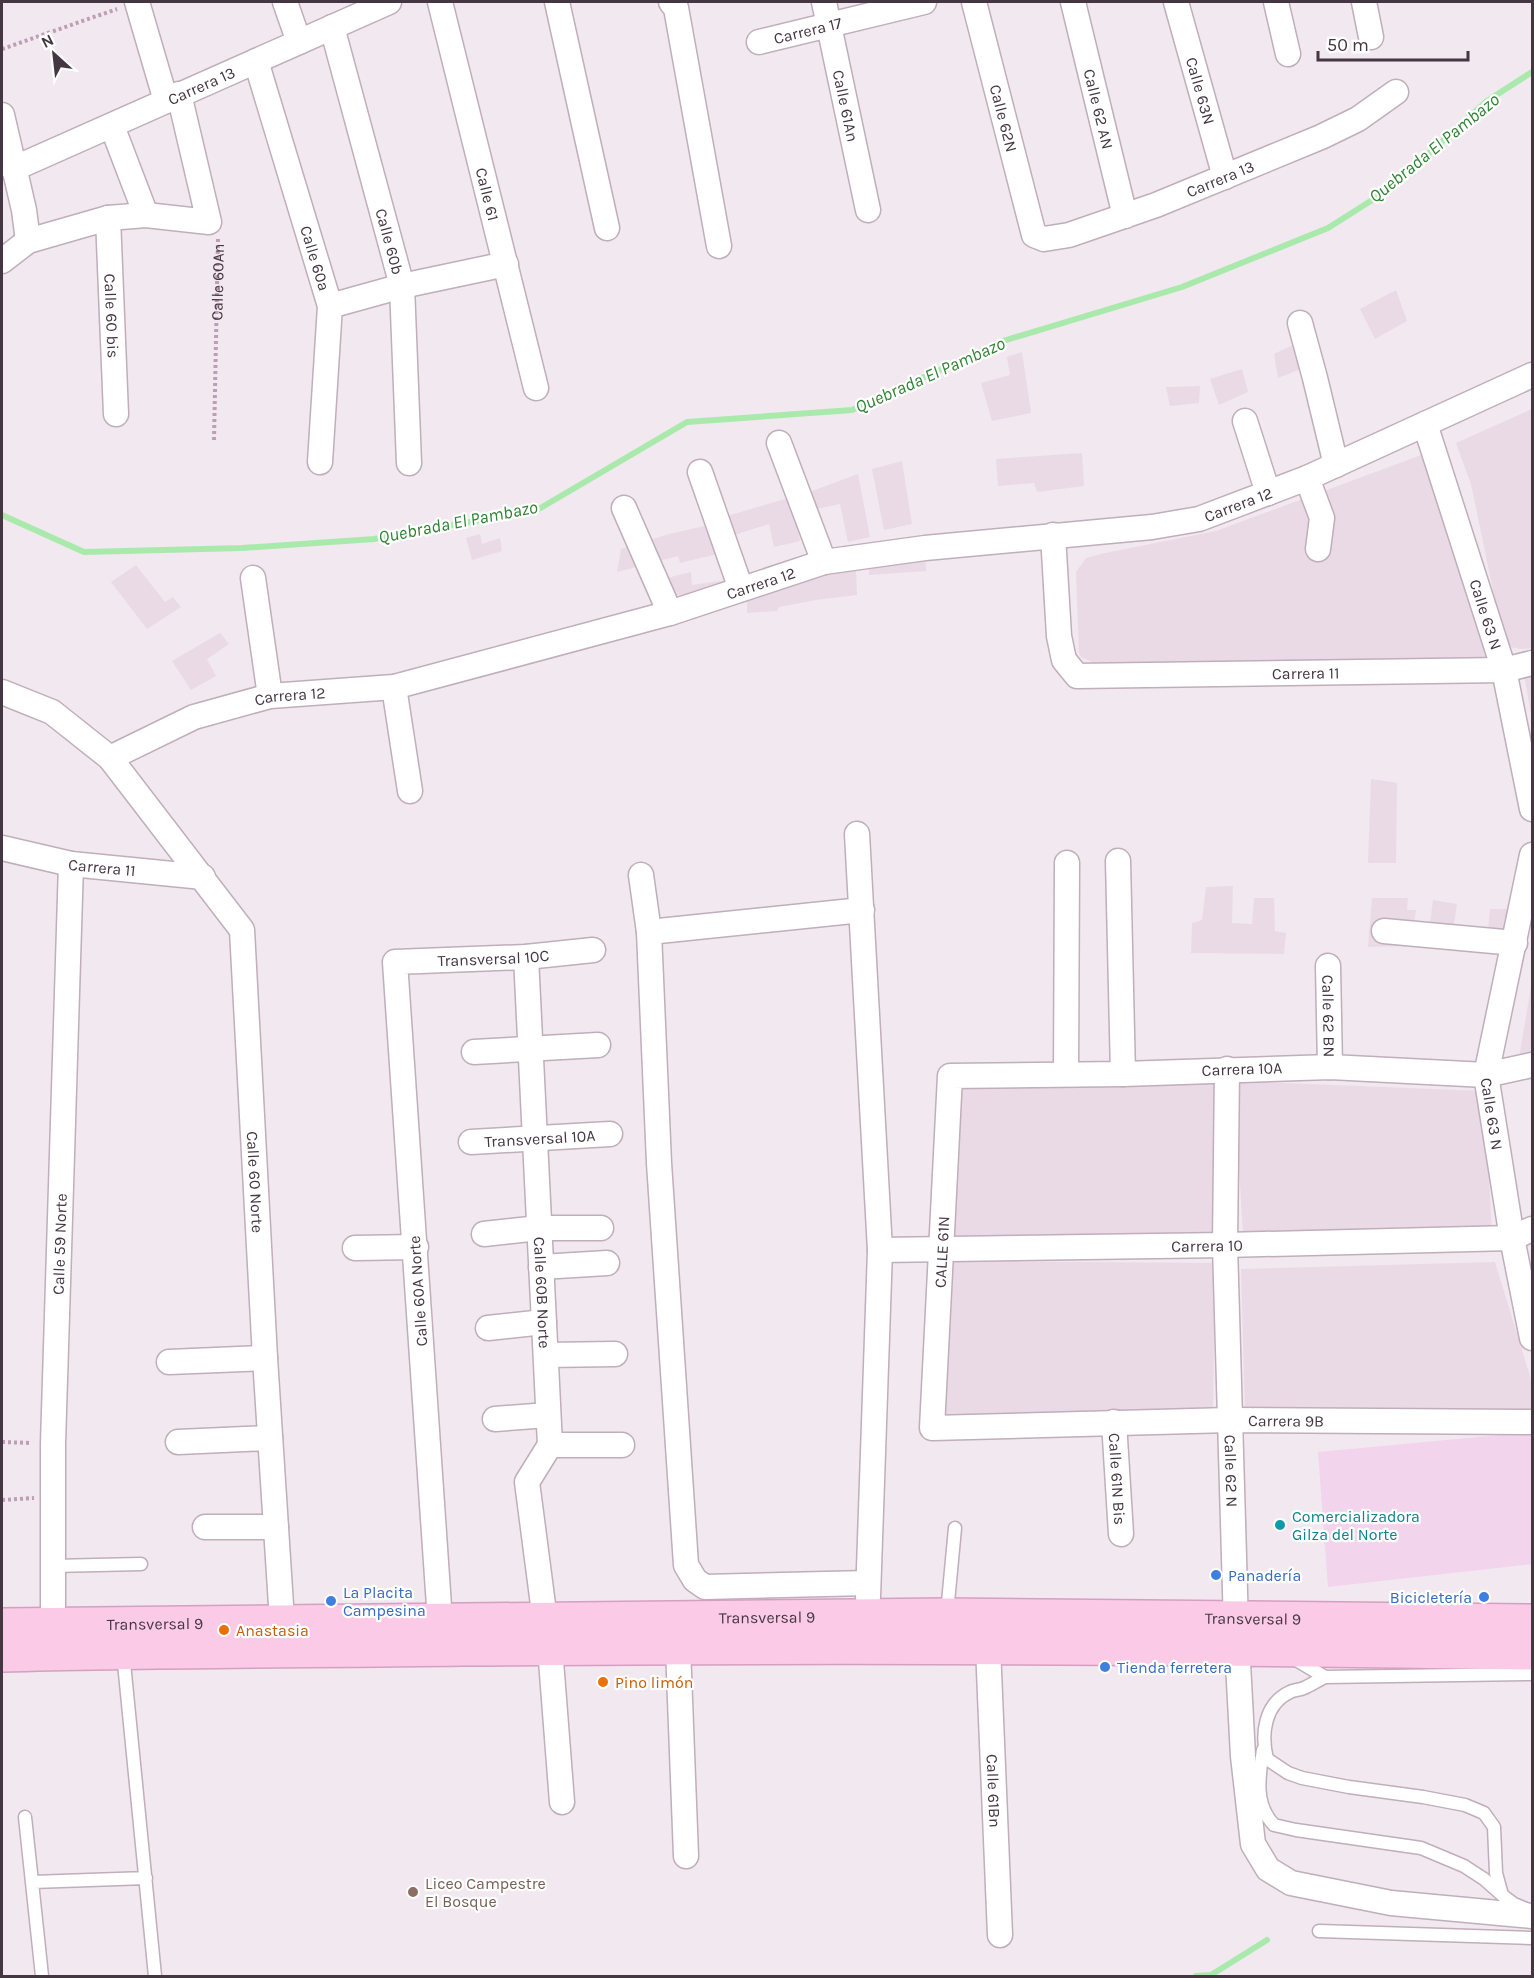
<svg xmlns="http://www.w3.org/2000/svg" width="1534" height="1978" viewBox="0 0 1534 1978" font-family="Karla,sans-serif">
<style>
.residential{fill:#eadae5}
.commercial{fill:#f2d5ec}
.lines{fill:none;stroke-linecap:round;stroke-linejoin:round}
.stream{stroke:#a9eaac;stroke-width:6}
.service-casing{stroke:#c0aeba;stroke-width:15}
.minor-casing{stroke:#c0aeba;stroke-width:27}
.secondary-casing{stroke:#d4a0c1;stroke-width:36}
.path{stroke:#bd9eb4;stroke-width:4;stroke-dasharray:3 3;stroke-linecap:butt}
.service{stroke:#fff;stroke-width:12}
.minor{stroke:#fff;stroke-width:24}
.secondary{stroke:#facae7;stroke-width:33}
.culture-dot{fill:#0f9aa8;stroke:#fff;stroke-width:2}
.shop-dot{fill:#3f7fe0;stroke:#fff;stroke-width:2}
.food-dot{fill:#e8710a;stroke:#fff;stroke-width:2}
.education-dot{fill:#8d6e63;stroke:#fff;stroke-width:2}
.labels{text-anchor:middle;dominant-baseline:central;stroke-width:4.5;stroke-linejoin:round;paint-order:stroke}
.street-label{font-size:16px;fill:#453741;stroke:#fff}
.culture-label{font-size:16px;fill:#0d838f;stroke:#fff;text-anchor:start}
.shop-label{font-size:16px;fill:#366cbe;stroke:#fff;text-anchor:start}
.food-label{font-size:16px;fill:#c56008;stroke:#fff;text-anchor:start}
.education-label{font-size:16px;fill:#785e54;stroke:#fff;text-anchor:start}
.water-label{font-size:18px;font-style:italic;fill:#308234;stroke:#fff}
</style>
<rect width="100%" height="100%" fill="#f2e8ef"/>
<path class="residential" d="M1396,290L1407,321L1375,339L1360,309Z
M1293,345L1304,368L1278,378L1274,354Z
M1022,352L1031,413L992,421L981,383L1010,375L1007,357Z
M1242,369L1248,392L1219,405L1210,379Z
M1200,386L1199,403L1170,406L1166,387Z
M1532,409V648L1521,649L1510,647L1506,641L1494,595L1471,484L1456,443Z
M1082,453L1084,486L1037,492L1034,483L998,486L996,459Z
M1424,454L1492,663L1125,668L1092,662L1081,657L1079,652L1076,572L1086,558L1105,553L1216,531Z
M902,461L912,524L884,530L872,469Z
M858,474L870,537L848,542L840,504L812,510L804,494Z
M792,497L800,541L774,547L769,524L731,536L727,516Z
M717,523L722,553L680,563L678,556L617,572L621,549L669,534Z
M480,534L482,544L500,538L502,551L472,560L466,538Z
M925,554L926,571L869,575L870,563Z
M136,565L165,602L173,597L181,607L147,629L111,582Z
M856,570L857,595L816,600L779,607L777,611L747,613V595L804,573Z
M691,572L692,585L733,579L727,588L695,596L668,595L659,580Z
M220,633L229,644L207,659L216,676L191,690L172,661Z
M1532,673V720L1524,674Z
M1371,779L1397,783L1396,863H1368Z
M1233,886L1232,923L1252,924L1254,898H1274L1275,931L1286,933L1284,954L1191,953L1192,923L1202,920L1206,887Z
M1372,898H1408L1407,910H1416L1411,946L1368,947Z
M1433,900L1457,904L1451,945L1427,946Z
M1490,909H1515L1509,950L1486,952Z
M1532,981V1060L1519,1058Z
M946,1080L1219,1082V1237L952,1241Z
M1234,1081L1484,1091L1492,1233L1243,1235Z
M950,1261L1215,1263L1213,1414L943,1416Z
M1495,1262L1532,1383V1413H1245L1241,1269Z"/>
<path class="commercial" d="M1532,1432V1564L1328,1587L1318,1452Z"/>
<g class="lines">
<path class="stream" d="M2,515L84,552L242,548L374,539L537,510L687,422L852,410L1003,341L1182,287L1328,228L1388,190L1487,101L1532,72
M1196,1976L1211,1975L1267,1940"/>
<g class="service-casing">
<path id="service" d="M53,1566L141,1564
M947,1613L955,1528
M123,1653L155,1976
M1293,1658L1325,1677L1532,1674
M1325,1677C1318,1680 1311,1685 1304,1688C1299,1690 1294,1690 1290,1692C1264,1704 1261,1735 1267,1759L1288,1773L1302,1778L1349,1787L1423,1797L1465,1805L1484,1813L1494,1827L1496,1873L1502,1895L1514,1904L1526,1909
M1263,1750C1259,1777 1254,1804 1274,1825L1296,1830L1421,1848L1464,1866L1484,1879L1501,1894
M25,1817L42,1976
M33,1882L146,1878
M1319,1931L1532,1938"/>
</g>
<g class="minor-casing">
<g id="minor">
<path d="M137,2L166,101"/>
<path d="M285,2L299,42"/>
<path id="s2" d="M440,2L536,388"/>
<path d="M557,2L607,228"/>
<path d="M671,2L676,8L719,246"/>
<path id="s3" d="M824,2L868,210"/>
<path id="s4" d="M974,2L1034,235L1044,239L1069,235L1156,205L1321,137L1358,119L1396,92"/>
<path id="s5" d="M1073,2L1125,216"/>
<path id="s6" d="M1176,2L1225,177"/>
<path d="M1276,2L1288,54"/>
<path d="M1364,2L1371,37"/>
<path id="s7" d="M332,27L402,286L409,463"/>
<path id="s8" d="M759,42L924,2"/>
<path id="s9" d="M256,61L330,306L320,462"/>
<path d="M2,115L24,210L28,241"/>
<path d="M112,126L146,215"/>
<path id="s10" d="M13,169L389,2"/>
<path id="s11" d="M108,218L116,414"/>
<path d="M2,261L28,241L108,218L146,215L209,222L179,94"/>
<path d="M330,306L402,286L506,264"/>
<path d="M1300,323L1315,378L1336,465"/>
<path d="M1245,421L1268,493"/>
<path id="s12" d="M1425,424L1504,670L1532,809"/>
<path d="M779,443L824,562"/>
<path d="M700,472L741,589"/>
<path d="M1307,478L1322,518L1318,549"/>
<path d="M624,508L670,613"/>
<path id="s13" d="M1053,535L1059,636L1064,660L1077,676L1504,670L1532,663"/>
<path d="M253,578L270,696"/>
<path d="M394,687L410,791"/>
<path id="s14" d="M2,692L52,712L110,758L242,930L265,1358L283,1636"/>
<path id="s15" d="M110,758L194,717L270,696L394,687L670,613L824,562L925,548L1152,527L1199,519L1307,478L1532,375"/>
<path d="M857,834L880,1250L868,1597"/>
<path id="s16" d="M2,848L71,864L203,877"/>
<path id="s17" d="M1532,855L1486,1075L1512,1238L1532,1338"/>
<path d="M1118,861L1123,1074"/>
<path d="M641,875L649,932L659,1163L686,1565L695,1580L705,1587L868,1583"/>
<path d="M1384,931L1515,943"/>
<path d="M649,932L862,910"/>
<path id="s18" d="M526,957L550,1445L527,1482L545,1620"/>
<path id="s19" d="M1328,966L1330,1067"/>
<path d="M474,1052L598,1045"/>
<path id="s20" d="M1532,1065L1486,1075L1330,1067L1123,1074L950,1076L932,1428L1230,1420L1532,1422"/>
<path id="s21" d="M1227,1069L1225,1245L1236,1626L1243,1756L1253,1844L1268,1869L1291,1883L1391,1903L1532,1916"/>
<path d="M1066,1074L1067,863"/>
<path id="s22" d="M471,1142L610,1134"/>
<path d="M484,1234L539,1228H601"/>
<path d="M355,1248L416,1247"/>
<path id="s23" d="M880,1250L1225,1245L1512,1238L1532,1229"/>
<path d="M541,1267L607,1263"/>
<path d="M488,1328L544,1322"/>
<path d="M546,1355L615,1354"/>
<path d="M169,1362L265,1358"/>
<path d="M495,1419L548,1415"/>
<path id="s24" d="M1114,1422L1121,1534"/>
<path d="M178,1442L270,1438"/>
<path d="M550,1445H622"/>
<path d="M205,1527H276"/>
<path id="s25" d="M440,1621L395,962L526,957L593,950"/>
<path id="s26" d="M53,1624V1444L71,864"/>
<path id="s27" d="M988,1647L1000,1935"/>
<path d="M550,1648L562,1802"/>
<path d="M678,1648L686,1856"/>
</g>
</g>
<g class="secondary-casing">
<g id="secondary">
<path id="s28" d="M2,1625L946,1615L1532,1621"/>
<path d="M2,1655C155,1651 309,1651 463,1649C820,1646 1176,1647 1532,1653"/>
</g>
</g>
<g class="path">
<path d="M2,49L117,9"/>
<path id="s1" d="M214,440L218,239"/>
<path d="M2,1442L32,1443"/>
<path d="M2,1500L34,1498"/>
</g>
<use href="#service" class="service"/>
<use href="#minor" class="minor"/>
<use href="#secondary" class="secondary"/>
</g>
<circle class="culture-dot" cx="1280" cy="1525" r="6"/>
<g class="shop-dot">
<circle cx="1216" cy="1575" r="6"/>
<circle cx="1484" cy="1597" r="6"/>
<circle cx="331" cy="1601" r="6"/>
<circle cx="1105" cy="1667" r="6"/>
</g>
<g class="food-dot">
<circle cx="224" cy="1630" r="6"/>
<circle cx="603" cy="1682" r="6"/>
</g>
<circle class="education-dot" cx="413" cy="1892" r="6"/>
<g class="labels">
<g class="street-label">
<text stroke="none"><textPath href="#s8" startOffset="50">Carrera 17</textPath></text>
<text stroke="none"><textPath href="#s10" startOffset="206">Carrera 13</textPath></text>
<text stroke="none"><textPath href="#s6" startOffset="92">Calle 63N</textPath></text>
<text stroke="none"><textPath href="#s3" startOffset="106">Calle 61An</textPath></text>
<text stroke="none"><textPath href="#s5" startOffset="110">Calle 62 AN</textPath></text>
<text stroke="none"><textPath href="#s4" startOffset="120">Calle 62N</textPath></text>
<text stroke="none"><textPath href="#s4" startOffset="438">Carrera 13</textPath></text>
<text stroke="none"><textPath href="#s2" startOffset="198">Calle 61</textPath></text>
<text stroke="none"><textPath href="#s7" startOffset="222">Calle 60b</textPath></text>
<text stroke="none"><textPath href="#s9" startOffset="206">Calle 60a</textPath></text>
<text stroke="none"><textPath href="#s1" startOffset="158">Calle 60An</textPath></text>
<text stroke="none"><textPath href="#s11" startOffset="98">Calle 60 bis</textPath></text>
<text stroke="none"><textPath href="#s15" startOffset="1164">Carrera 12</textPath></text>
<text stroke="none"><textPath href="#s15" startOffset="678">Carrera 12</textPath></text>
<text stroke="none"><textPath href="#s12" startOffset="200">Calle 63 N</textPath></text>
<text stroke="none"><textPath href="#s13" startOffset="375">Carrera 11</textPath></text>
<text stroke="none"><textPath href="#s15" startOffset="192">Carrera 12</textPath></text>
<text stroke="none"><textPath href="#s16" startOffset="102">Carrera 11</textPath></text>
<text stroke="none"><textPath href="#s25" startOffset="759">Transversal 10C</textPath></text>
<text stroke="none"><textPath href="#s19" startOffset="50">Calle 62 BN</textPath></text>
<text transform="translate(1242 1069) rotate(-2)">Carrera 10A</text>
<text stroke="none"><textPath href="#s17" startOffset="264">Calle 63 N</textPath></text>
<text stroke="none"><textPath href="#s22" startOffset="69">Transversal 10A</textPath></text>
<text stroke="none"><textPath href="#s14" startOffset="597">Calle 60 Norte</textPath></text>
<text stroke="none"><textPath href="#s26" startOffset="380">Calle 59 Norte</textPath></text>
<text stroke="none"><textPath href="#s23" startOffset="327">Carrera 10</textPath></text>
<text transform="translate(942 1252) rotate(-87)">CALLE 61N</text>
<text transform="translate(418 1291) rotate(-94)">Calle 60A Norte</text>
<text stroke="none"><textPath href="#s18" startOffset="336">Calle 60B Norte</textPath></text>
<text stroke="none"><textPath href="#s20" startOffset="1290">Carrera 9B</textPath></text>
<text stroke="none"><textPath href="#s21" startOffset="402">Calle 62 N</textPath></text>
<text stroke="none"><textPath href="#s24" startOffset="57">Calle 61N Bis</textPath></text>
<text stroke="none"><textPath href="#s28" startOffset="765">Transversal 9</textPath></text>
<text stroke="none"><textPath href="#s28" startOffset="1251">Transversal 9</textPath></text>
<text stroke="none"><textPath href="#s28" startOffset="153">Transversal 9</textPath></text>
<text stroke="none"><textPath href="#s27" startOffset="144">Calle 61Bn</textPath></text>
</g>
<g class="culture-label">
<text x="1292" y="1516">Comercializadora<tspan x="1292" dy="18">Gilza del Norte</tspan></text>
</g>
<g class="shop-label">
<text x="1228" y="1575">Panadería</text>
<text x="343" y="1592">La Placita<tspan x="343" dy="18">Campesina</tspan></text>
<text x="1472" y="1597" text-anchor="end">Bicicletería</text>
<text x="1117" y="1667">Tienda ferretera</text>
</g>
<g class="food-label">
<text x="236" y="1630">Anastasia</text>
<text x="615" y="1682">Pino limón</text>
</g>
<g class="education-label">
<text x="425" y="1883">Liceo Campestre<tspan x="425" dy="18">El Bosque</tspan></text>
</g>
<g class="water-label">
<text transform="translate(1434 148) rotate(-39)">Quebrada El Pambazo</text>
<text transform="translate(930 375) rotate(-24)">Quebrada El Pambazo</text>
<text transform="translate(458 522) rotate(-11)">Quebrada El Pambazo</text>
</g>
</g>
<rect width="1534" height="1978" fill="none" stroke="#453741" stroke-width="6"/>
<g transform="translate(54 54) rotate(333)" stroke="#ffffff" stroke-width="4.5" paint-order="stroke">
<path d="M0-4.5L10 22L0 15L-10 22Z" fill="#453741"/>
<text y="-9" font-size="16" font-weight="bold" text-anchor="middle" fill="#453741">N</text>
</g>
<path d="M1318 51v9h150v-9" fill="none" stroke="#453741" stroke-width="3"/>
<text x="1327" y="51" font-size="18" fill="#453741" stroke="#ffffff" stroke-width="4.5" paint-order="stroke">50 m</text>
</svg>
